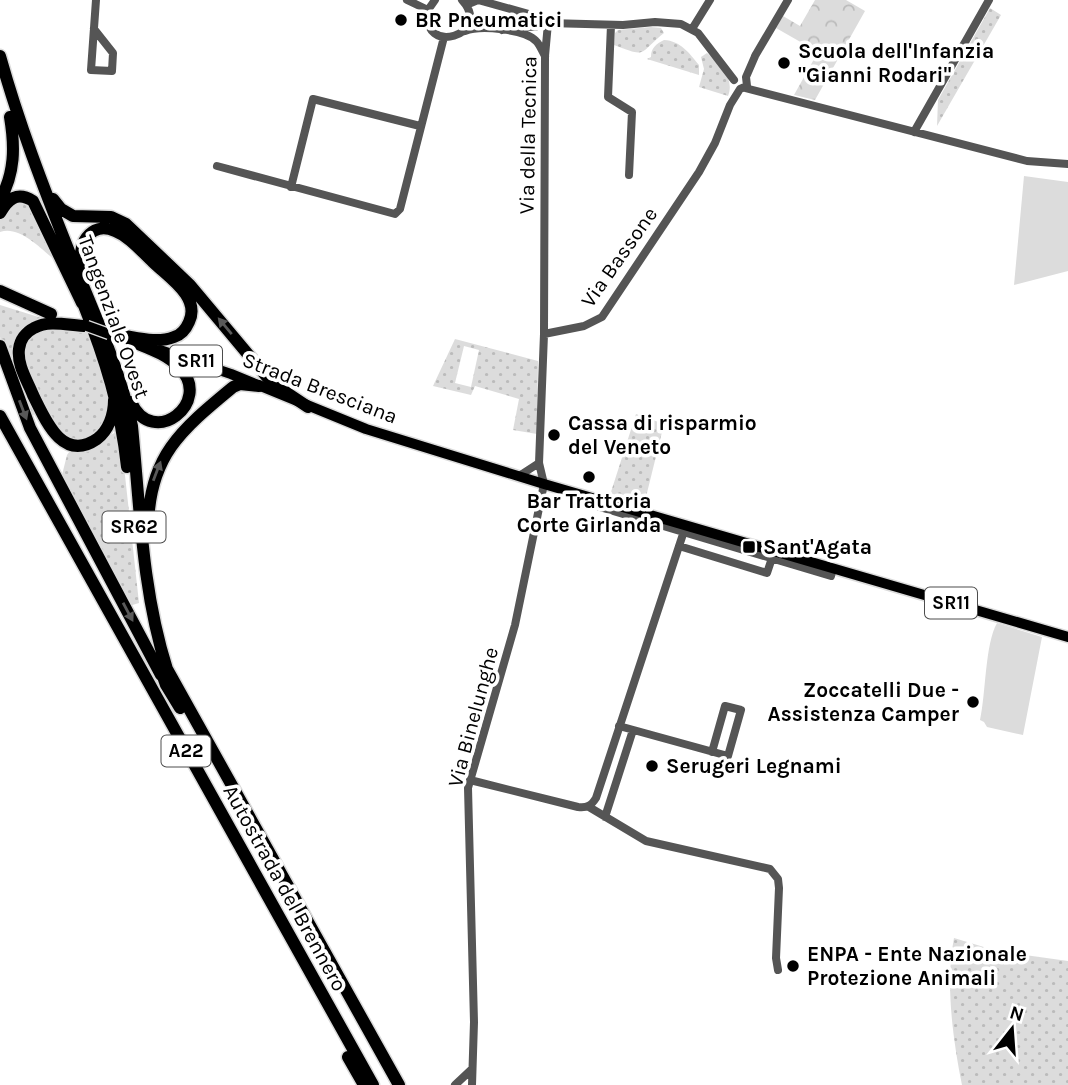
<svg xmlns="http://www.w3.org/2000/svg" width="1068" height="1085" viewBox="0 0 1068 1085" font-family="Karla,sans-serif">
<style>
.grass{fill:url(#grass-dots);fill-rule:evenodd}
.forest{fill:url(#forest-crowns)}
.garden{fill:#dcdcdc}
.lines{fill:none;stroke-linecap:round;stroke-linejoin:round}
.major-casing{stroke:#dbdbdb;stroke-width:13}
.highway-casing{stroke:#dbdbdb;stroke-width:15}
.minor{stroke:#555;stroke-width:8}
.major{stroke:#000;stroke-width:10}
.highway{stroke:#000;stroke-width:12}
.major-bridge-casing{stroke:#dbdbdb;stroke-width:13;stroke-linecap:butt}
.major-bridge{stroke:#000;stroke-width:10}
.oneway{fill:#595959}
.poi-dot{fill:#000;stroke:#fff;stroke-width:2.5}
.labels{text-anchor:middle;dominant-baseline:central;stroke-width:7;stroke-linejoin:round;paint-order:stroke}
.shield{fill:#fff;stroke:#4c4c4c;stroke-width:2}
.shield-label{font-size:19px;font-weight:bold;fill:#000}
.poi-label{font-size:21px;font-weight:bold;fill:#000;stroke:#fff;text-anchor:start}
.street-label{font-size:21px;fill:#000;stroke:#fff}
</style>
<defs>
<pattern id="grass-dots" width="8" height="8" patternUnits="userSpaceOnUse" patternTransform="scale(1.75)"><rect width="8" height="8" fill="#dcdcdc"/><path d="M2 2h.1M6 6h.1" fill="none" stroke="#bbb" stroke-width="1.8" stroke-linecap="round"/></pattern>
<pattern id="forest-crowns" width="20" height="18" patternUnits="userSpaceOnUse" patternTransform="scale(1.75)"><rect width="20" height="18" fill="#dcdcdc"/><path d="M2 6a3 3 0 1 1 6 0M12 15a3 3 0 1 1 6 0" fill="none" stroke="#bbb"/></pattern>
</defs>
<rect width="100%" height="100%" fill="#fff"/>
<path class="grass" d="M990,8L1001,15L937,126L938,100Z
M651,27L661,28L664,33C638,54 648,58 614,45L615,33L618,30Z
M664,40C681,41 689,53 699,65V75L647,59L651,57C651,48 656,44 664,40Z
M707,53C720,65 735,78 728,96L699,87L704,69L701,57Z
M14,201L31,204L56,261C42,250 20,225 0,232V219Z
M0,305L45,319L18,340L38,413L28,417L0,337Z
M65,326L92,335L110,395L107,417L95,436L85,441L70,440L52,427L23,366L22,344L31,332Z
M455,339L538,361L537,434L513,430L519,399L475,386L471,395L433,386ZM464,346L479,350L471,387L455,383Z
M636,414L664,424L644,505L610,495Z
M120,430L139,603L129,606L61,479L67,455L72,448H86Z
M954,938L997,951L1068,961V1085H962C953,1040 945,983 954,938Z"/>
<path class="forest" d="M815,0H846L865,11L815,100L794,95L818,52L776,28L783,16L800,26Z"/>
<path class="garden" d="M1024,176L1068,182V271L1014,285Z
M997,623L1042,637L1023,735L987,727L984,722L980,720C986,693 985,644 997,623Z"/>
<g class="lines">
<g class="major-casing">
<path id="major" d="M160,350L231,374L366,429L544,484L1068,637"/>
</g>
<g class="highway-casing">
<path id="highway" d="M0,56C19,124 44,189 70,254C93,311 119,366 132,426C140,507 142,591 167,669L399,1085
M53,199L61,209L73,216L111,217L126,224L190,285L272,383L308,407
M0,200C15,173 15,147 10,117
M0,213C8,199 17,191 33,201L82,303
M83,268C75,247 90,220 115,231C130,237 141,251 153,262C168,277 201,297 189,322C186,329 181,335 174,337C154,345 130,335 109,334
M0,291L51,314
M83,303C105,358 121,409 127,467
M87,326C70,326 50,319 34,328C26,332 20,340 19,349C17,365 27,380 33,395C45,419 62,463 97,439C109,430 114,414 114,400
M0,346L30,428L161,675
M131,402C153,450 213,402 180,368C167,354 148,348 131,341
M0,416L373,1085
M148,527C149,456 181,430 233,387L240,384L259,386
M160,668L166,685L180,708
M348,1057L364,1085"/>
</g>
<path class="minor" d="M407,0L428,10
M435,0L428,10C420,57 494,35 462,0
M466,5L478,0L529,14L548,23L623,25L655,22L681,24L698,33L734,80
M611,25L608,97L632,112L629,175
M94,29L113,53L112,71L91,70L96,0
M692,29L710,0
M502,30C519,23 531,31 548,23
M465,31C480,25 525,29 536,41C540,45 542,51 545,56
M755,56L788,0
M745,88L1027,161L1068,164
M914,132L989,0
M217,166L395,214L400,209L444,37
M291,187L313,99L420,126
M544,334L584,326L602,317L699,172L715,143L730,105L740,89L747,86L746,77L756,54
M519,476L539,463
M589,497L593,505L831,576L833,568
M679,546L767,573L772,558
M619,726L728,756L741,710L725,706L712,752
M470,780L578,807C587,808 591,806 596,798L686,525
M589,807L646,841L770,869L778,879L779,888L776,958L778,970
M605,817L633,730
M455,1085L471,1070
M472,1085L474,1022L468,788L515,625L544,484L539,463L544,334L545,56L548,23"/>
<use href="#major" class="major"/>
<use href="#highway" class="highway"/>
<g class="major-bridge-casing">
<path id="major-bridge" d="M87,326L109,334"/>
</g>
<use href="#major-bridge" class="major-bridge"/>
</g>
<defs><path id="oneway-solid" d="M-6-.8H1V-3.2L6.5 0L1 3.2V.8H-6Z" transform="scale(1.75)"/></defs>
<g class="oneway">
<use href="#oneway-solid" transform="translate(225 326) rotate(-130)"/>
<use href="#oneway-solid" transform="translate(23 410) rotate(69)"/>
<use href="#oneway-solid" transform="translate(157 471) rotate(-69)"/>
<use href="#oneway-solid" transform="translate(128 612) rotate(62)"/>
</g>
<g class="poi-dot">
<circle cx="401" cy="20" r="7"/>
<circle cx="784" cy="63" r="7"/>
<circle cx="554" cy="435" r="7"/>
<circle cx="589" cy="477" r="7"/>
<rect x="742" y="540" width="14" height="14" rx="3.5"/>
<circle cx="973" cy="702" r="7"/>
<circle cx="652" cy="766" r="7"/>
<circle cx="793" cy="966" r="7"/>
</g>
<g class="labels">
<g class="shield">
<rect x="170" y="345.5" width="52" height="31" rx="5"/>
<rect x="102.5" y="511.5" width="63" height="31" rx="5"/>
<rect x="925" y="587.5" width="52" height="31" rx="5"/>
<rect x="161.5" y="735.5" width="49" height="31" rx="5"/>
</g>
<g class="shield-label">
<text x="196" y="361">SR11</text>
<text x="134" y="527">SR62</text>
<text x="951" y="603">SR11</text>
<text x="186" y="751">A22</text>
</g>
<g class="poi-label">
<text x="415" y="20">BR Pneumatici</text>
<text x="798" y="51">Scuola dell'Infanzia<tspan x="798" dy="24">"Gianni Rodari"</tspan></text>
<text x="568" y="423">Cassa di risparmio<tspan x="568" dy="24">del Veneto</tspan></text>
<text x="589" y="501" text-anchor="middle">Bar Trattoria<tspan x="589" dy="24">Corte Girlanda</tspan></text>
<text x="763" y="547">Sant'Agata</text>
<text x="959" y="690" text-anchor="end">Zoccatelli Due -<tspan x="959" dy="24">Assistenza Camper</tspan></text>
<text x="666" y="766">Serugeri Legnami</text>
<text x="807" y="954">ENPA - Ente Nazionale<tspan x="807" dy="24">Protezione Animali</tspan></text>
</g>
<g class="street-label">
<text transform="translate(528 135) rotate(-89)">Via della Tecnica</text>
<text transform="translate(619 257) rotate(-55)">Via Bassone</text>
<text transform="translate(114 317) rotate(70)">Tangenziale Ovest</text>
<text transform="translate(320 388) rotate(21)">Strada Bresciana</text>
<text transform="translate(473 717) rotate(-75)">Via Binelunghe</text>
<text transform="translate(285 888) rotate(61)">Autostrada del Brennero</text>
</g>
</g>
<g transform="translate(1012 1029) rotate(17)" stroke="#ffffff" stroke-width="5" paint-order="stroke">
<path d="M0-5L12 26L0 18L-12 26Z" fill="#000000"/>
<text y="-10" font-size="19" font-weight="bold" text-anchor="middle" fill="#000000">N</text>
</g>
</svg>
